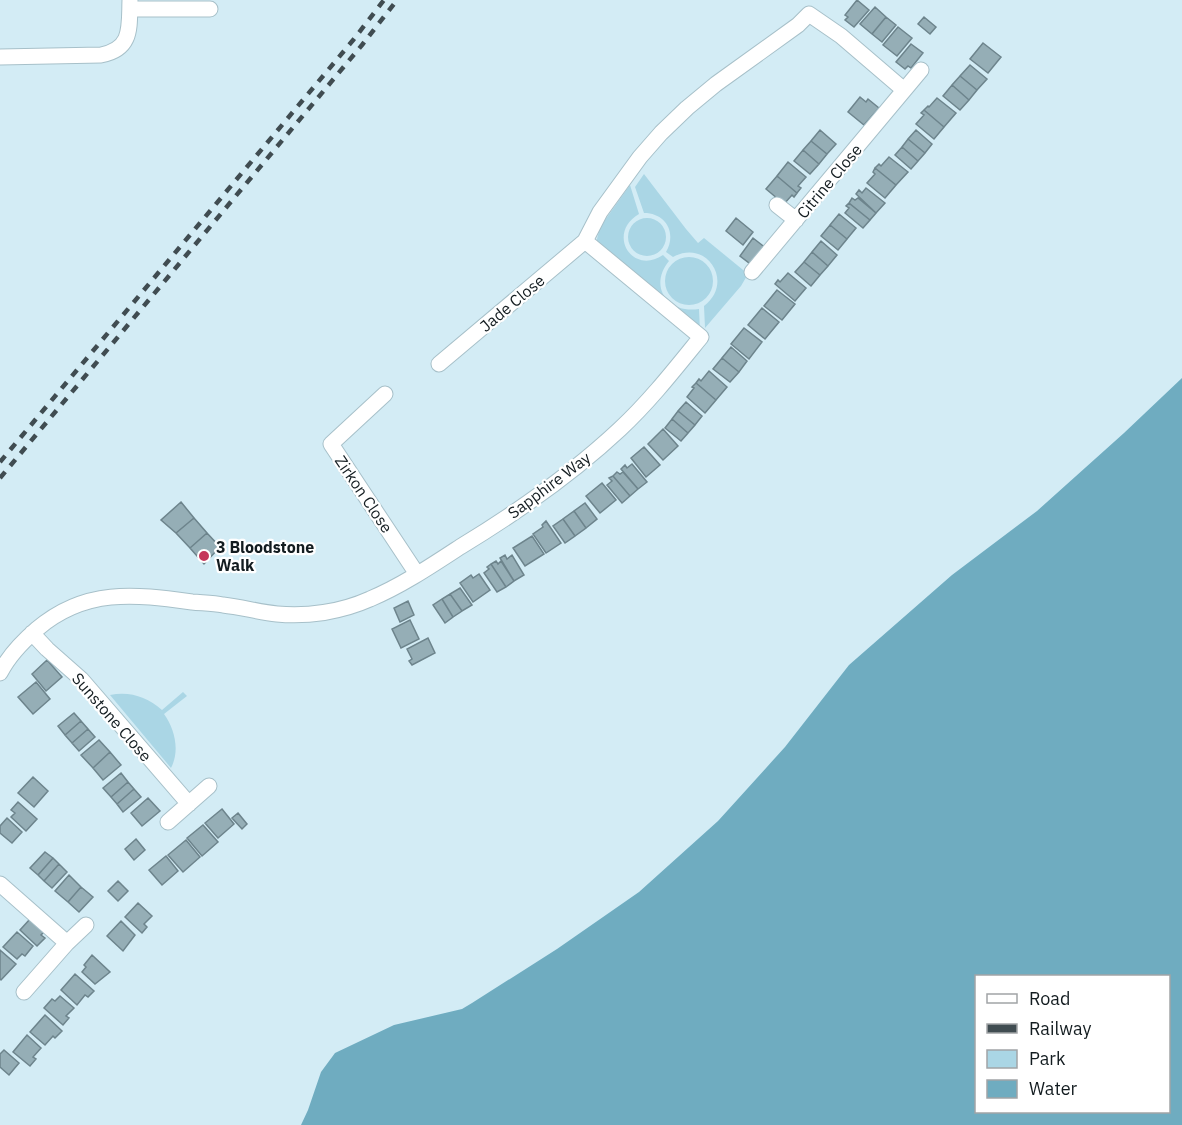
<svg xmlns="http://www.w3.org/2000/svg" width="1182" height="1125" viewBox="0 0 1182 1125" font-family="'IBM Plex Sans',sans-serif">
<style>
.green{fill:#aad6e5}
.water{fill:#6facc0;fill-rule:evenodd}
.building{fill:#95aeb6;stroke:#6d848c;stroke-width:1.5}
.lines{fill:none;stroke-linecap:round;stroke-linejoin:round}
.street-casing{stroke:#a7c0c9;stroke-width:17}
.street{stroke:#fff;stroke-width:15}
.rail{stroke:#404c51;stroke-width:4.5;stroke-dasharray:8 8;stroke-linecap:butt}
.poi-dot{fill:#c5365a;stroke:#fff;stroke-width:2}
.labels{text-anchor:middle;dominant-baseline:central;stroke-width:4.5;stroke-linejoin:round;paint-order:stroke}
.street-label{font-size:16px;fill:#131c20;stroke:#fff}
.poi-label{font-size:16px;font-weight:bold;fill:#131c20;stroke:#fff;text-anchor:start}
</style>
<rect width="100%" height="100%" fill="#d3ecf5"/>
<path class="green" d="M644,174L686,229L698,243L704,238L748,274L741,286L705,328L704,306C735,283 707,238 673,257L666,252C677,233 666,213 644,213L635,187Z
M630,185L639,214C606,233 632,276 663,255L669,261C648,287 668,314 699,309L700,331L596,243L600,227Z
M628 237a19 19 0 1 1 38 0a19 19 0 1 1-38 0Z
M665 281a24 24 0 1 1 48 0a24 24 0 1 1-48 0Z
M183,692L187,696L164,714C175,729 180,751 171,768L110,695C130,691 147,697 162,710Z"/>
<path class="water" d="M1182,378V1125H301L308,1110L321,1072L335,1053L394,1025L462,1009L472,1003L557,949L639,892L718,821L785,747L849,665L952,575L1037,511L1124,433ZM976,976H1168V1112H976Z"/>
<path class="building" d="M857,0L869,10L854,27L845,20L848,17L845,15Z
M875,7L886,17L872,34L860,24Z
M886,17L896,25L882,42L872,34Z
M924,17L936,27L930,34L918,24Z
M898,27L912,38L897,56L883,45Z
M983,43L1001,57L988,73L970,59Z
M911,44L923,53L911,68L908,66L905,69L896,62Z
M970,65L987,79L977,90L960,76Z
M960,76L977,90L969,100L952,85Z
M952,85L969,100L960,110L943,96Z
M860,97L866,102L868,99L879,108L864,125L848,112Z
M937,98L956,113L944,127L924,110L928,106L929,107Z
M924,110L944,127L934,139L916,124L924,115L921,113Z
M820,130L836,144L827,154L811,141Z
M916,130L932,144L925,153L908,139Z
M908,139L925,153L918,161L902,147Z
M811,141L827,154L819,164L803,150Z
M902,147L918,161L911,169L895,155Z
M803,150L819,164L810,174L794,161Z
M889,157L908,172L896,185L875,168L879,164L881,166Z
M788,162L806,177L798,186L801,188L797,193L777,176Z
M875,168L896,185L885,198L867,183L875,174L873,172Z
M777,176L797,193L794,197L792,195L784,204L766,189Z
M866,188L885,203L876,213L856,194L859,190L862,193Z
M852,198L855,200L858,198L876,213L870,220L849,203Z
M849,203L870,220L863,228L845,213L849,208L846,206Z
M839,214L856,228L847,239L830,225Z
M736,218L753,232L743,245L726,231Z
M830,225L847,239L838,250L821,236Z
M753,238L767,249L753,266L740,256Z
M821,241L837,255L828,266L812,252Z
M812,252L828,266L820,275L804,262Z
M804,262L820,275L811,286L795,272Z
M788,273L806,288L795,301L775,284L778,280L780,282Z
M777,290L795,304L782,320L764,306Z
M762,308L779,322L765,339L748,325Z
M744,328L762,342L749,359L731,344Z
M731,347L747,361L739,372L722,358Z
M722,358L739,372L730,382L713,369Z
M709,371L727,387L716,400L696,383L699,379L701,381Z
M696,383L716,400L705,413L687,397L694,388L692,387Z
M686,402L702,416L695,425L678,411Z
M678,411L695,425L688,433L672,419Z
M672,419L688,433L681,441L665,428Z
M663,429L678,446L663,460L648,444Z
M644,447L660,465L646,477L631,458Z
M632,464L647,482L638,489L621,469L625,465L627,468Z
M617,472L620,474L623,472L638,489L630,496L613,476Z
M613,476L630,496L622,503L607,485L612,481L609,478Z
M602,483L616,500L600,513L586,496Z
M181,502L194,518L176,533L161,520Z
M585,503L597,519L586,528L574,511Z
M574,511L586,528L575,536L563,519Z
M194,518L207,533L190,548L176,533Z
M563,519L575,536L565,543L553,526Z
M546,521L561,543L546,553L533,534L543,527L542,525Z
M207,533L220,547L204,564L190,548Z
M532,536L544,554L525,566L513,548Z
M505,555L507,559L512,555L524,575L514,581L500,558Z
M496,561L498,564L501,561L514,581L506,587L491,564Z
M491,564L506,587L497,592L484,573L489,569L487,567Z
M479,574L490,590L473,602L460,583L471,575L473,578Z
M460,588L472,605L462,611L450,594Z
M450,594L462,611L453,617L442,599Z
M442,599L453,617L445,623L433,605Z
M408,601L414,615L400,622L394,608Z
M410,620L419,639L401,648L392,629Z
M428,638L435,653L412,665L409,661L412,659L407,649Z
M47,660L62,677L46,691L32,674Z
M36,682L50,699L33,714L18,697Z
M74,713L81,721L65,735L58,726Z
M81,721L88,729L72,743L65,735Z
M88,729L95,737L79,751L72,743Z
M99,740L110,752L93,768L81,755Z
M110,752L121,765L103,780L93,768Z
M121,773L128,782L111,797L103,788Z
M33,777L48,791L34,807L18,793Z
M128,782L134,789L117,804L111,797Z
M134,789L141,797L123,812L117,804Z
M148,798L160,811L142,826L131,813Z
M18,802L37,819L26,831L11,817L15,813L11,810Z
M222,809L234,824L218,838L205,823Z
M238,813L247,824L242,829L232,818Z
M7,818L22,832L12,843L0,833V826Z
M203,825L218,842L202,856L187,838Z
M136,839L145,850L134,860L125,849Z
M186,840L200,857L183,872L168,855Z
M45,852L53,858L38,875L30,868Z
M166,856L178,871L162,885L149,870Z
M53,858L59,864L44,881L38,875Z
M59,864L67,872L52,888L44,881Z
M69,875L81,887L68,902L55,891Z
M118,881L128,891L118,901L108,891Z
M81,887L93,897L79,912L68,902Z
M138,903L152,916L144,924L147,927L142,933L125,917Z
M30,919L44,932L41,935L45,938L37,946L20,930Z
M121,921L135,935L123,951L107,936Z
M17,932L33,946L25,956L22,954L17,959L3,947Z
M0,950L16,964L1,980L0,979Z
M92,955L110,972L95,984L82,972L86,967L84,965Z
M75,974L94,991L88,997L85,995L77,1005L61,990Z
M60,996L74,1008L66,1016L69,1018L63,1025L44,1008L52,999L55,1001Z
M45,1015L62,1031L55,1038L53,1036L45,1045L30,1032Z
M27,1035L41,1048L33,1057L36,1059L30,1066L13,1052Z
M4,1050L19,1063L9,1075L0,1067V1054Z"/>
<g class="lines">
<g class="street-casing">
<path id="street" d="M130,9H210
M0,57L101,55C133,49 129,27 130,0
M777,205L796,220
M752,272L921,70
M439,364L585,241L600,212L640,157L661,133L687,108L716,84L798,25L809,14L841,36L904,90
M385,394L331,444L417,574
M32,633L47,649L81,679L189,804
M0,673C9,655 22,642 37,629C85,588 134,594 192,602C202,603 213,603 223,605C241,607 259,612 277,614C307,617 341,612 370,599C401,586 431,566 460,547C516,513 572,474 620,429C650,401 675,369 701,337L585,241
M168,822L209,786
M0,884L67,943L24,992
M67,943L86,925"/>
</g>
<use href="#street" class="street"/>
<path class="rail" d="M0,462L354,39L384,0
M0,478L362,45L397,0"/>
</g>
<circle class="poi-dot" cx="204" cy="556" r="6"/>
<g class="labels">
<g class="street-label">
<text transform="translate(829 181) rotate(-50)">Citrine Close</text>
<text transform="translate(512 303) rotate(-40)">Jade Close</text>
<text transform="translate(549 485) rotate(-37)">Sapphire Way</text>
<text transform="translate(364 494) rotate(56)">Zirkon Close</text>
<text transform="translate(112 717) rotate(49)">Sunstone Close</text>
</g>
<g class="poi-label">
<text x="216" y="547">3 Bloodstone<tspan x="216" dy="18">Walk</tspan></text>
</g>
</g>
<rect x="975" y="975" width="195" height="138" fill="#ffffff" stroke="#a1a4a6" stroke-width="1.5"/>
<rect x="987" y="994" width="30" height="9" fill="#ffffff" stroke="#a1a4a6" stroke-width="1.5"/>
<text x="1029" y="1005" font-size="18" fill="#131c20">Road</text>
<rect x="987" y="1024" width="30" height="9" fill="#404c51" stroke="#a1a4a6" stroke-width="1.5"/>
<text x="1029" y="1035" font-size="18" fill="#131c20">Railway</text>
<rect x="987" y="1050" width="30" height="18" fill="#aad6e5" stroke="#a1a4a6" stroke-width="1.5"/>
<text x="1029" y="1065" font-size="18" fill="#131c20">Park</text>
<rect x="987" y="1080" width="30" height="18" fill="#6facc0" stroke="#a1a4a6" stroke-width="1.5"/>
<text x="1029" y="1095" font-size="18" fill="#131c20">Water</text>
</svg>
